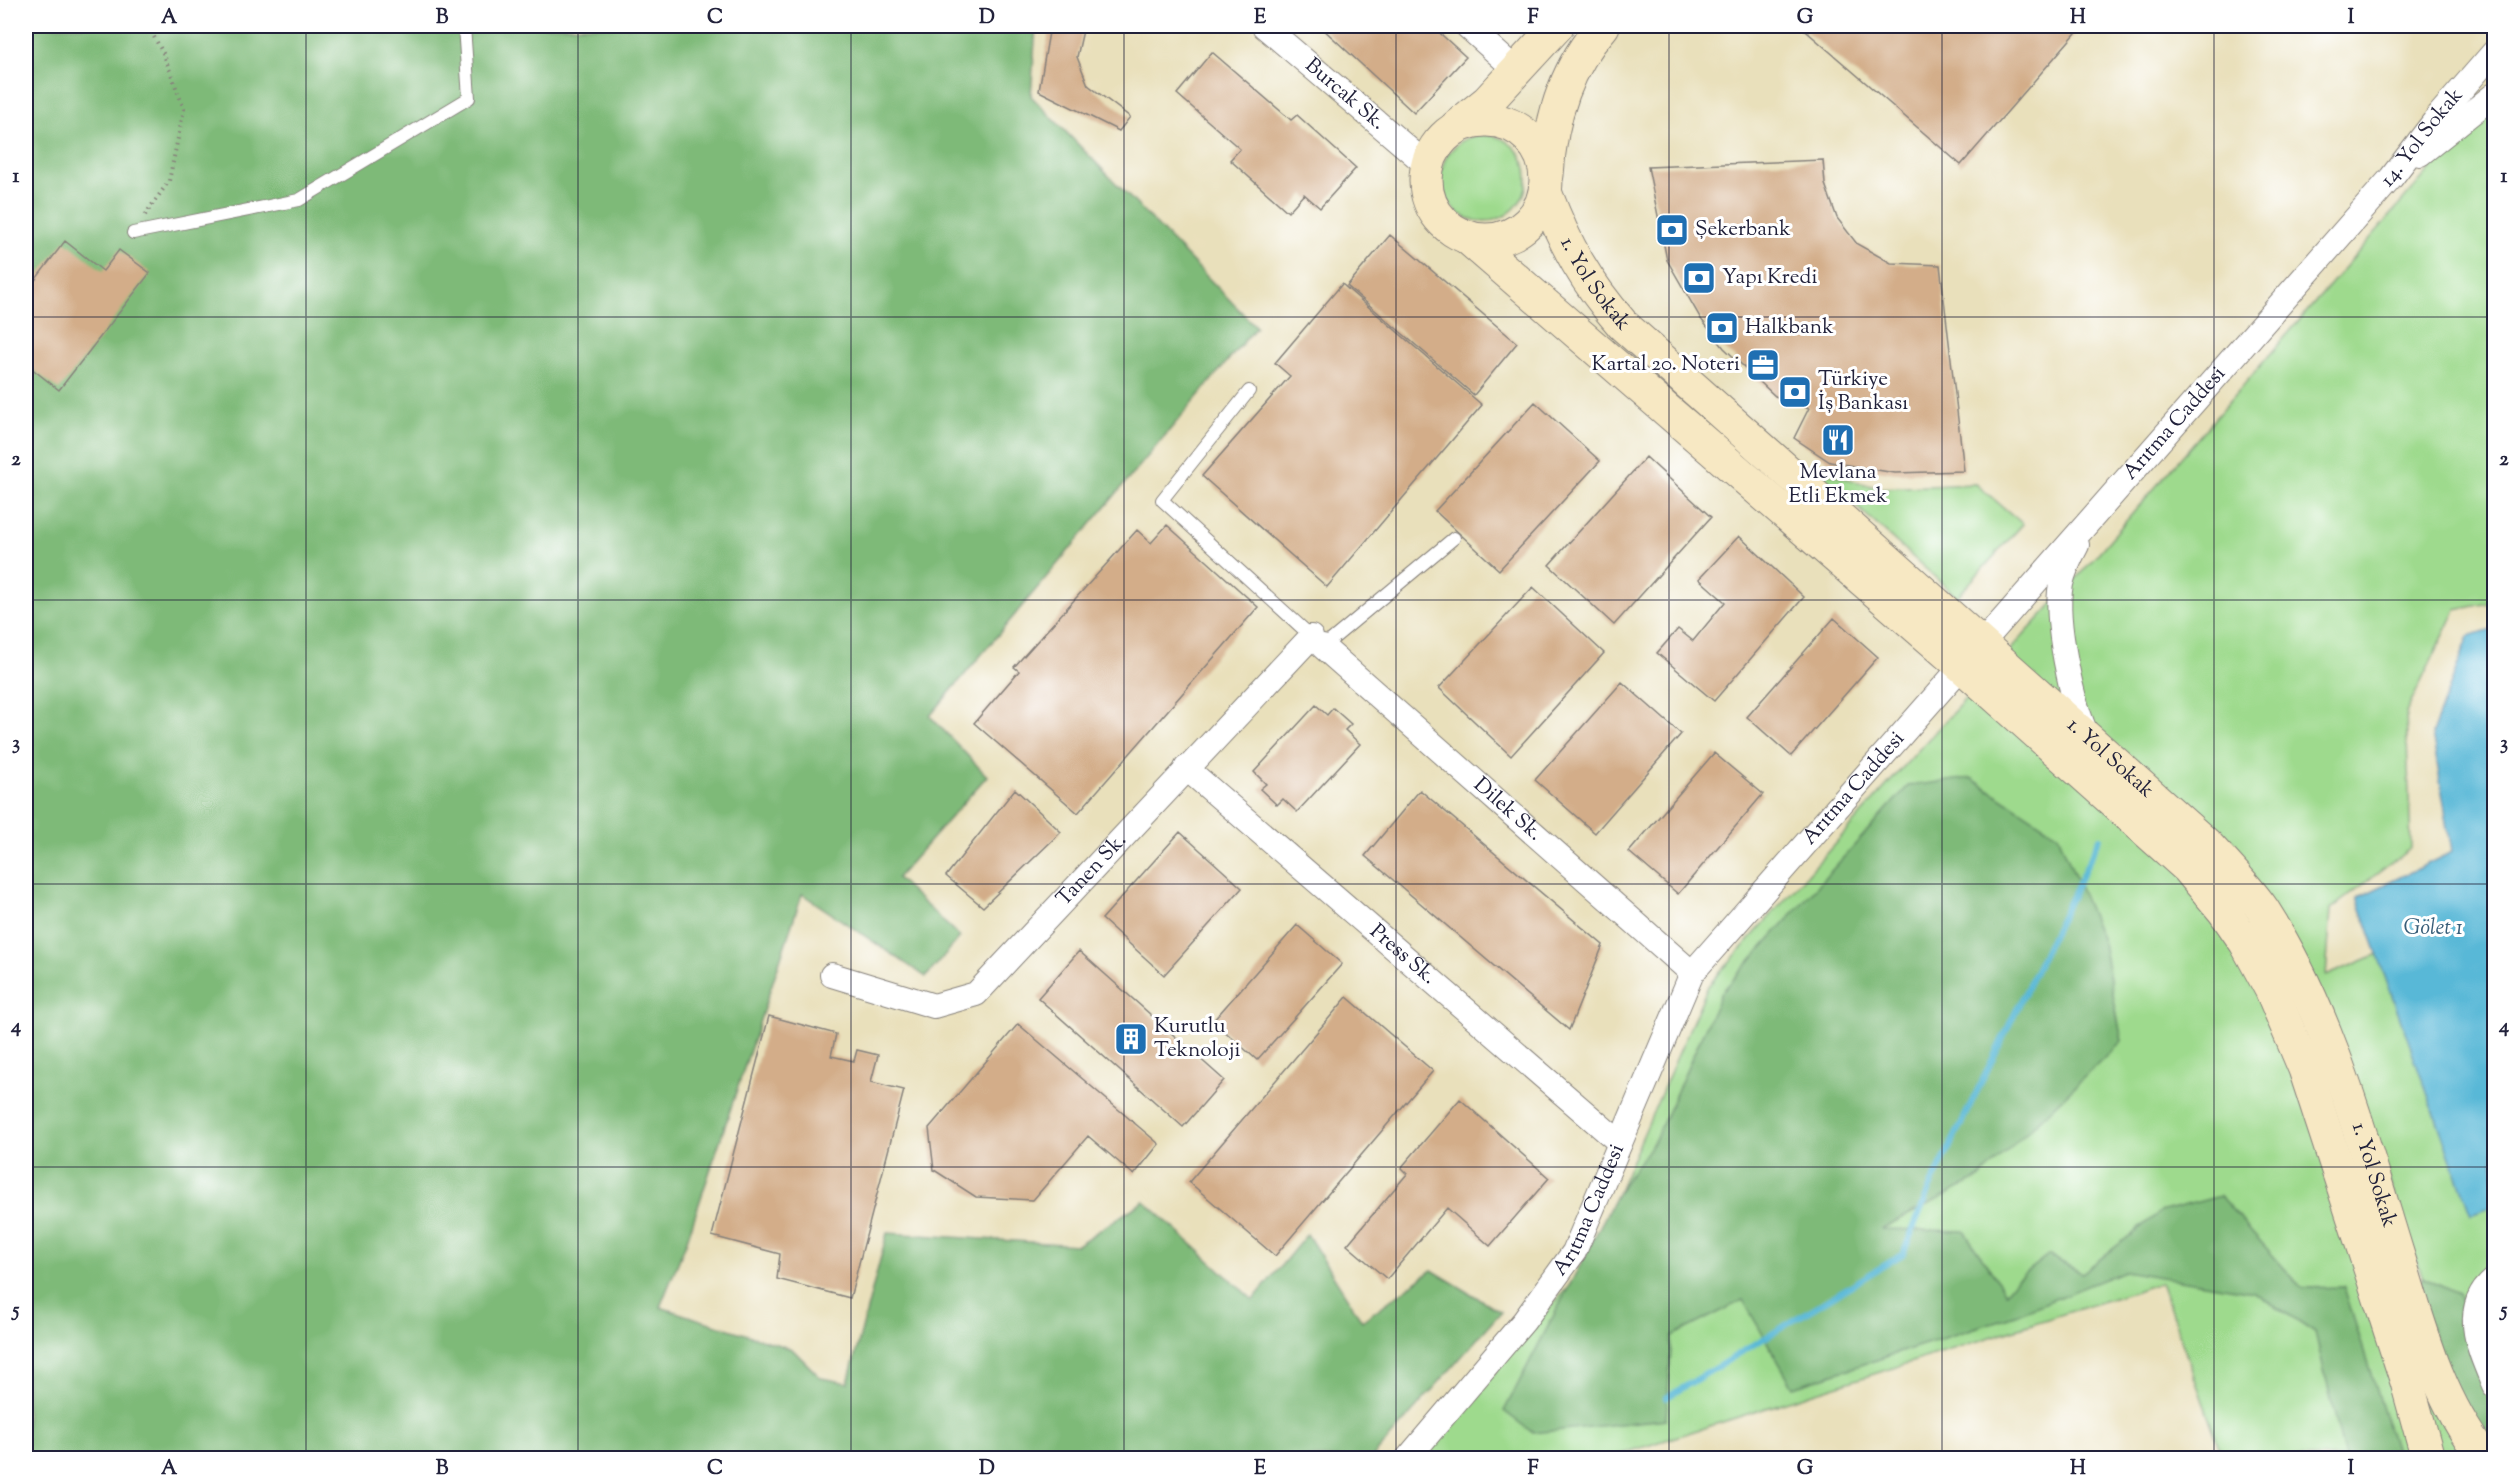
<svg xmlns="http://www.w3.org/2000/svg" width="2520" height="1484" viewBox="0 0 2520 1484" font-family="'Sorts Mill Goudy',serif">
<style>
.green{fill:#9eda8d;stroke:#607e64;stroke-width:1.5;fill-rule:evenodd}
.forest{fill:#7eba78;stroke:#506e5a;stroke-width:1.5}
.water{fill:#58b8d7;stroke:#3d6d89;stroke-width:1.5}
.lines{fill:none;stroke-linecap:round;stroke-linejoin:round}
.stream{stroke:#58b8d7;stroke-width:6}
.building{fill:#d3ad89}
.service-casing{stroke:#86817b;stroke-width:14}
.minor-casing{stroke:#86817b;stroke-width:26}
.secondary-casing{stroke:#86817b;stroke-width:35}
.path{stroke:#86817b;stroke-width:4;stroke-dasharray:1.5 4.5;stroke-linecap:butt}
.service{stroke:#fff;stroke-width:12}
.minor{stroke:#fff;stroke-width:24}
.secondary{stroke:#f7e8c3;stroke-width:33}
.grid{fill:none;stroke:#22223b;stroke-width:1.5;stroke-opacity:0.55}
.labels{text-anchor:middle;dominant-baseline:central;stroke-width:6;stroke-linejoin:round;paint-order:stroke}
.street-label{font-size:21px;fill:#22223b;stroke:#fff}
.poi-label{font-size:21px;fill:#22223b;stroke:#fff;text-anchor:start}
.water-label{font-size:22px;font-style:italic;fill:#385e79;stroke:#fff}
.neatline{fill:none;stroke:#22223b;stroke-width:2}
.grid-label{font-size:20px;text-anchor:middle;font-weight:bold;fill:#22223b}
</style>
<rect width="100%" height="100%" fill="#fff"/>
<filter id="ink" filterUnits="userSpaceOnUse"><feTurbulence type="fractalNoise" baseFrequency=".0167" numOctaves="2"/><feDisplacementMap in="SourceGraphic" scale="12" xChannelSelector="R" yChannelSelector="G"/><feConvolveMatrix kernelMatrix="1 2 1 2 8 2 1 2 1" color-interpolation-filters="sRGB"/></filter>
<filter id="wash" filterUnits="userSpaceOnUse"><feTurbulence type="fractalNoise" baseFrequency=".008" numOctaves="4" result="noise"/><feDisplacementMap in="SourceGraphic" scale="24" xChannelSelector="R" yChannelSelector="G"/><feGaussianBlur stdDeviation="1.35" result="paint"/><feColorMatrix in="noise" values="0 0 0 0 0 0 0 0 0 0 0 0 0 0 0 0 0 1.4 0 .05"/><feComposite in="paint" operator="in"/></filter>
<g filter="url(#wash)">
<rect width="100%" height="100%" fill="#e9e0bb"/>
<path class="green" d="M2494,99V602L2456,610L2406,713L2411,848L2331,909L2326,976L2409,941L2494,1173V1448L2491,1458H2223L2161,1283L1609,1458H1421L1586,1266L1708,986L1922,746L2082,572L2488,102ZM2362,1100L2428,1293L2450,1387Z
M1441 178a43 43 0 1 1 86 0a43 43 0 1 1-86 0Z
M1815,469L1878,488L1976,484L2023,524L1957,597Z"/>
<path class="forest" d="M26,26H1036L1031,96L1256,327L930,716L987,776L897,878L960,937L926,977L802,894L686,1243L660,1307L792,1349L821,1378L848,1383L887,1233L1077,1245L1144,1201L1253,1300L1307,1234L1362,1321L1432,1270L1501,1312L1372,1458H26Z
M1971,778L2058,835L2103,943L2122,1041L1979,1178L1881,1229L1964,1231L2006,1293L2017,1279L2048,1255L2082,1273L2160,1212L2220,1196L2302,1288L2344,1287L2397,1458H2345L2315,1332L2254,1292L2124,1271L2015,1315L1793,1387L1743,1300L1672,1336L1666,1419L1533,1433L1504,1411L1618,1192L1656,1138L1721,993L1908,786Z
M2422,1277L2458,1294L2465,1310L2461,1326L2494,1413V1447L2455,1402L2419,1290Z"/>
<path class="water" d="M2494,628V1206L2471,1215L2357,898L2452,852L2432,733L2469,636Z"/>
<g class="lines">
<path class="stream" d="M1666,1398L1903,1254L1928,1192L2100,838"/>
</g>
<g id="blocks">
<path class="building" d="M1050,26H1084L1077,57L1088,85L1130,117L1119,131L1039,91Z
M1320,26H1432L1466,57L1414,113Z
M1800,26H2082L1961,165Z
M1212,52L1291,120L1297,115L1356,168L1320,208L1304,194L1288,212L1230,160L1240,149L1177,94Z
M1823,160L1825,184L1837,218L1857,244L1891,263L1940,265L1964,471L1895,473L1830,462L1794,438L1809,408L1775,396L1724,348L1701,319L1667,260L1648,167Z
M1390,235L1517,343L1474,395L1347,286Z
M65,241L103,271L119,250L150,273L59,390L26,364V292Z
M1342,284L1482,405L1327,587L1202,476L1290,376L1275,363Z
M1535,402L1600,461L1499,570L1435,511Z
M1646,457L1711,517L1614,625L1549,565Z
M1167,525L1258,607L1078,813L974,723L1019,671L1014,667L1137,530L1151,543Z
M1739,536L1804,597L1714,701L1657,653L1678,629L1693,641L1725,602L1699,579Z
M1533,587L1604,653L1511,756L1439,688Z
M1834,618L1878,657L1791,756L1747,717Z
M1622,682L1681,734L1595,833L1535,780Z
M1316,705L1327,715L1333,708L1351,724L1345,730L1360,744L1297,812L1283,799L1277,805L1260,789L1266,784L1254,772Z
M1714,753L1763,794L1678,894L1629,852Z
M1015,789L1061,832L983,907L946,876Z
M1420,790L1603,945L1569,1030L1365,856Z
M1180,832L1242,888L1164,975L1102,919Z
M1297,925L1342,964L1257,1060L1213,1021Z
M1079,951L1224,1080L1183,1127L1038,998Z
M1347,997L1433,1071L1275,1256L1189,1182Z
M769,1016L836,1034L831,1056L854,1061L857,1050L878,1055L871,1082L904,1090L850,1298L777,1279L780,1254L712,1236Z
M1018,1024L1159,1144L1134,1175L1088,1136L1033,1200L976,1197L934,1170L929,1128Z
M1460,1099L1549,1178L1490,1246L1447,1208L1387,1279L1347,1245L1407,1174L1401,1168Z"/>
</g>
</g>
<g filter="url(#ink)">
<use href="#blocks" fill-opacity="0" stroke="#86817b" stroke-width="1.5"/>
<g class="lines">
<g class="service-casing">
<path id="service" d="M133,233L299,200L469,98L464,26
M1249,391L1162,500L1323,647L1454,538"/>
</g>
<g class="minor-casing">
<g id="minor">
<path id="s1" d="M1264,26L1427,165"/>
<path d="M1467,26L1517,71"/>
<path d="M2420,154L2494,95"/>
<path d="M2077,545C2070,558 2064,570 2061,584C2054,620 2072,704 2088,737"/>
<path id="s2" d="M1323,647L1692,973"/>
<path id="s3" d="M1186,768L1620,1143"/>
<path id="s4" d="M832,975L934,1006L976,994L1311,637"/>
<path d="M2494,1280C2459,1309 2480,1351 2494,1385"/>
<path id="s5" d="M1408,1458L1524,1321L1574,1252L1692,973L2391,178L2440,114L2494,52"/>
</g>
</g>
<g class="secondary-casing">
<g id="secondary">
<circle cx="1486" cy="180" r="60"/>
<path d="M1457,126L1488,101L1557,26"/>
<path d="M1547,175C1550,120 1566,67 1603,26"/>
<path id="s6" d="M1545,192C1566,247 1585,281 1623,325L2207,845C2226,866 2247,887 2263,910C2331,1016 2361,1138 2398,1256C2420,1327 2437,1397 2483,1456"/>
<path d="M1468,238L1962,666L2188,868L2224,911L2246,943L2271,989L2305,1069L2407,1382L2428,1458"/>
</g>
</g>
<path class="path" d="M145,215L169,181L184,109L164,55L148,26"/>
<use href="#service" class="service"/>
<use href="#minor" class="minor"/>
<use href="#secondary" class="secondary"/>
</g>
</g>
<path class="grid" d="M306,26V1458M578,26V1458M851,26V1458M1124,26V1458M1396,26V1458M1669,26V1458M1942,26V1458M2214,26V1458M26,317H2494M26,600H2494M26,884H2494M26,1167H2494"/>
<defs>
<g id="bank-square" transform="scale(1.725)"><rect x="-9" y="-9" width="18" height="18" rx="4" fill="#1f6fb2" stroke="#fff"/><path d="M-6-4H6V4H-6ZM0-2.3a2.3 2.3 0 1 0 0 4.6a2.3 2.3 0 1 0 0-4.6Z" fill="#fff"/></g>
<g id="office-square" transform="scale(1.725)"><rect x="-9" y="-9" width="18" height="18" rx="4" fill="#1f6fb2" stroke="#fff"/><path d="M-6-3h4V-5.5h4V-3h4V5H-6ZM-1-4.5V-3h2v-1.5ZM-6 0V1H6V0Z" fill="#fff"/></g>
<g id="restaurant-square" transform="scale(1.725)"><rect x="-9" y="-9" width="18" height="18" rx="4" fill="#1f6fb2" stroke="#fff"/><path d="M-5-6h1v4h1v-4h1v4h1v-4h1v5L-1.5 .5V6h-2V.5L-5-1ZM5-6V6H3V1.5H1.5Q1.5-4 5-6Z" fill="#fff"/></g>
<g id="building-square" transform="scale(1.725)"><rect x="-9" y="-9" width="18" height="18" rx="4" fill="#1f6fb2" stroke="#fff"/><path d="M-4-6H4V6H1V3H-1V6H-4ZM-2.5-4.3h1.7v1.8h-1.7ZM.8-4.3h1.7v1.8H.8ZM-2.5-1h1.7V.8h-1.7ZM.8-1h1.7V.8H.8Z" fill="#fff"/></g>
</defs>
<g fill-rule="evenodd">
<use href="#bank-square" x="1672" y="230"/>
<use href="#bank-square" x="1699" y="278"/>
<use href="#bank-square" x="1722" y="328"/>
<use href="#office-square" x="1763" y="365"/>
<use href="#bank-square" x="1795" y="392"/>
<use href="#restaurant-square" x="1838" y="440"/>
<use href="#building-square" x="1131" y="1039"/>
</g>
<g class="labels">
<g class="street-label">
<text stroke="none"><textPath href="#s1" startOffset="106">Burcak Sk.</textPath></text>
<text stroke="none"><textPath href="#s5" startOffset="1677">14. Yol Sokak</textPath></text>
<text stroke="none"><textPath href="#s6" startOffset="105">1. Yol Sokak</textPath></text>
<text stroke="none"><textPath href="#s5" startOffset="1299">Arıtma Caddesi</textPath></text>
<text stroke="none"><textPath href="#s6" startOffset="807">1. Yol Sokak</textPath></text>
<text stroke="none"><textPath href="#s5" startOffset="813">Arıtma Caddesi</textPath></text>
<text stroke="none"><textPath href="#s2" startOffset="246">Dilek Sk.</textPath></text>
<text stroke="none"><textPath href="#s4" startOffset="320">Tanen Sk.</textPath></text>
<text stroke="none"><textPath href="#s3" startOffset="286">Press Sk.</textPath></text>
<text stroke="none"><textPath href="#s6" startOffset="1311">1. Yol Sokak</textPath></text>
<text stroke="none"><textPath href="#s5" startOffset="309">Arıtma Caddesi</textPath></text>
</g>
<g class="poi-label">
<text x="1695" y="230">Şekerbank</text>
<text x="1722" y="278">Yapı Kredi</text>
<text x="1745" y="328">Halkbank</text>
<text x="1740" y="365" text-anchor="end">Kartal 20. Noteri</text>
<text x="1818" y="380">Türkiye<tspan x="1818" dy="24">İş Bankası</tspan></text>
<text x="1838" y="473" text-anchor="middle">Mevlana<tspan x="1838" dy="24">Etli Ekmek</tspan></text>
<text x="1154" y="1027">Kurutlu<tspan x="1154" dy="24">Teknoloji</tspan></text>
</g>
<g class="water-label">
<text x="2433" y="929">Gölet 1</text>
</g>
</g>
<rect width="2520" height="1484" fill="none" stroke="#fff" stroke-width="66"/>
<rect x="33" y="33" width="2454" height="1418" class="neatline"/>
<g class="grid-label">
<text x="169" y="23">A</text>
<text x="442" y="23">B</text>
<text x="715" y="23">C</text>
<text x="987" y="23">D</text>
<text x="1260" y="23">E</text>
<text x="1533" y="23">F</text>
<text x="1805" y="23">G</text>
<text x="2078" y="23">H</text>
<text x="2351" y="23">I</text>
<text x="16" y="182">1</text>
<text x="2504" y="182">1</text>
<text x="16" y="465">2</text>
<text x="2504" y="465">2</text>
<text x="16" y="749">3</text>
<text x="2504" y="749">3</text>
<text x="16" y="1032">4</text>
<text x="2504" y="1032">4</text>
<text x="16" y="1316">5</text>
<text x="2504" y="1316">5</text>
<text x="169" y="1474">A</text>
<text x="442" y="1474">B</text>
<text x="715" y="1474">C</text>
<text x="987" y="1474">D</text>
<text x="1260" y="1474">E</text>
<text x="1533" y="1474">F</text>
<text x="1805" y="1474">G</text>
<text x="2078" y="1474">H</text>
<text x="2351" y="1474">I</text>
</g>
</svg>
